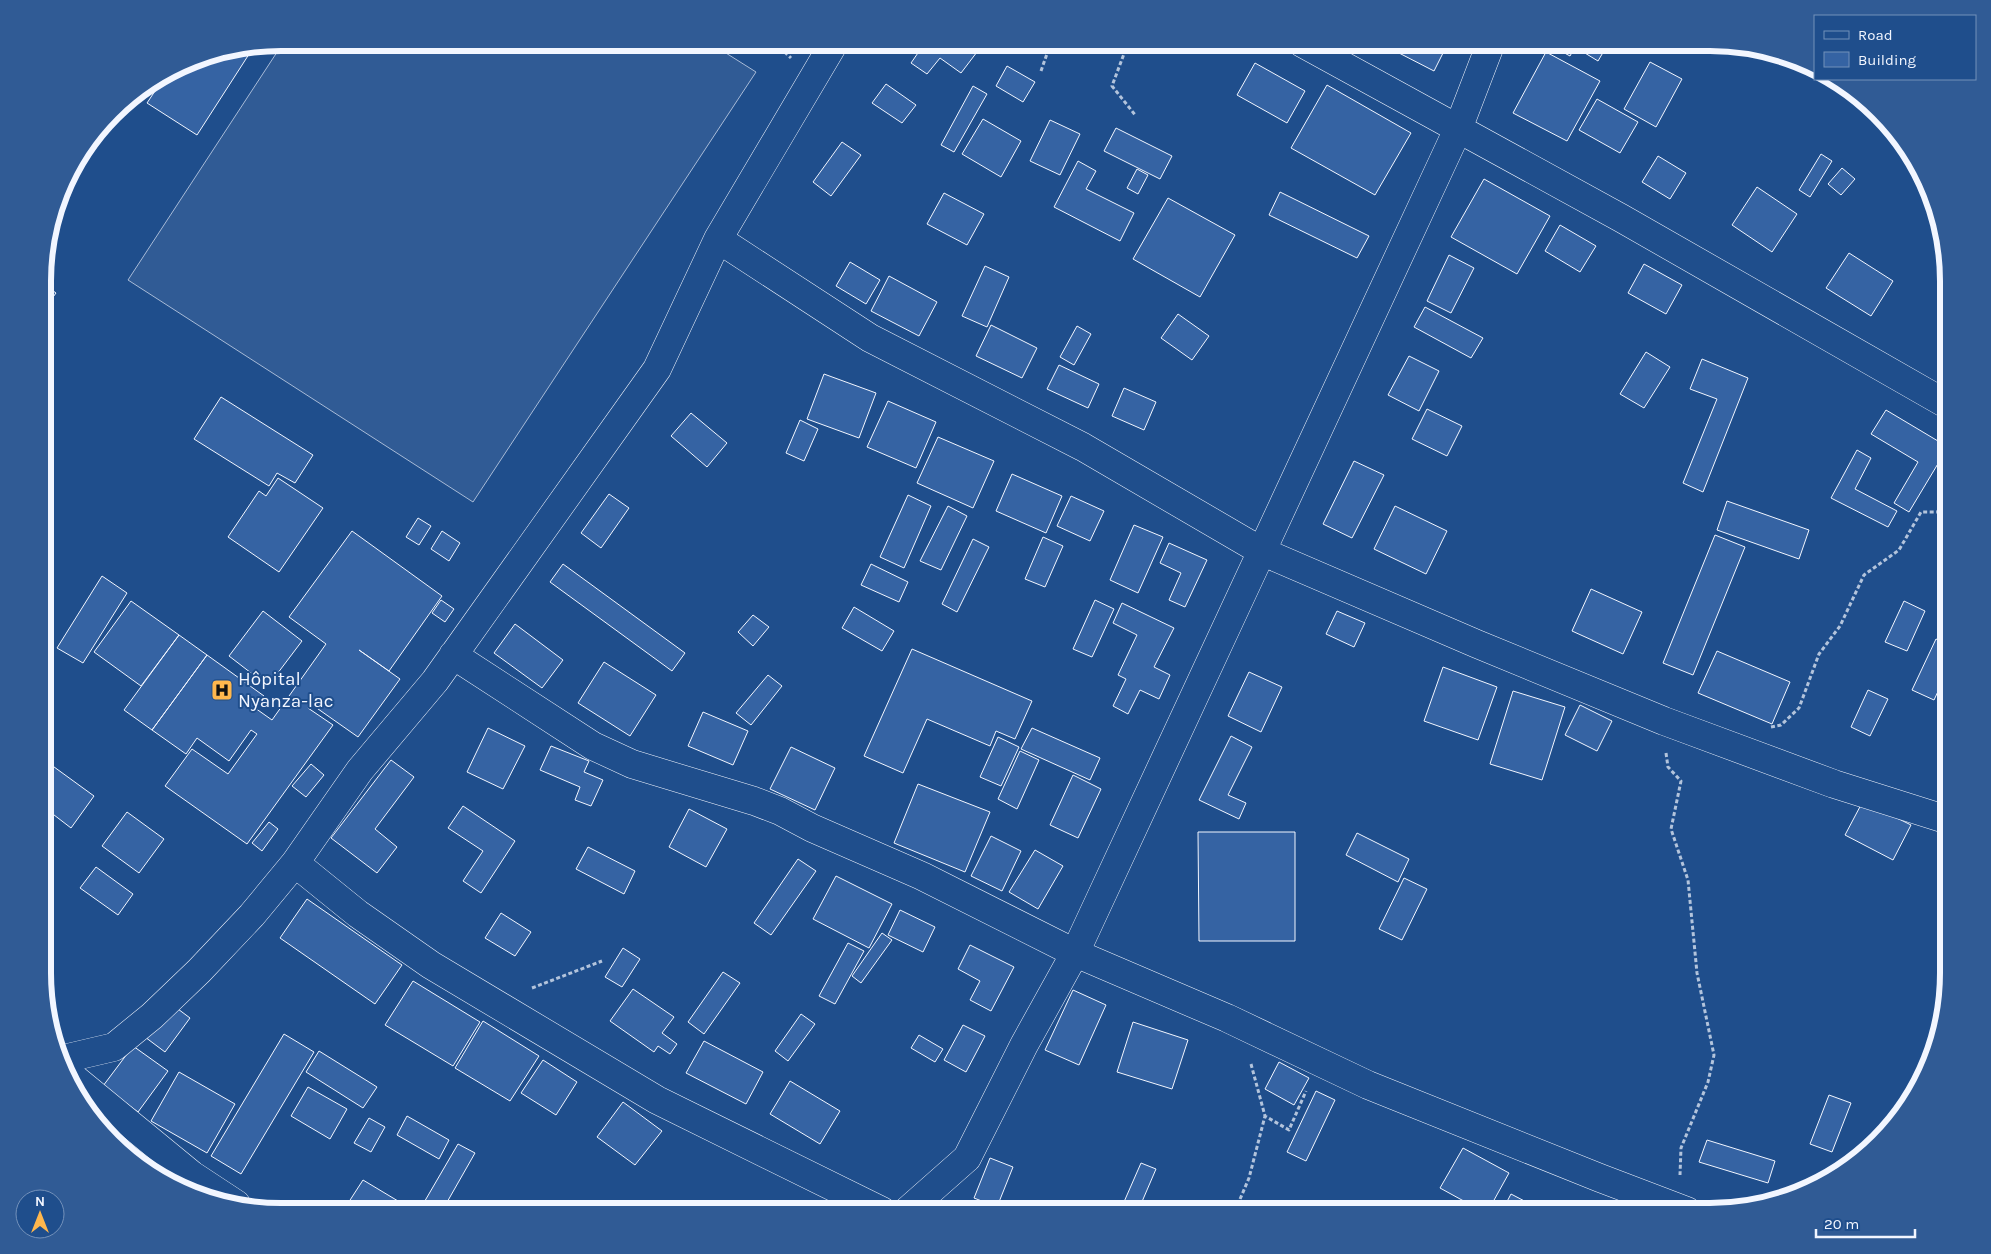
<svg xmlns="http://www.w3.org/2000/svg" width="1991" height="1254" viewBox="0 0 1991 1254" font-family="Karla,sans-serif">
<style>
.built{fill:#305b95;stroke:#a8bbd7}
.building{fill:#3563a3;stroke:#f2f6ff}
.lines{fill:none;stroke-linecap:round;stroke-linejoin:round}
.street-casing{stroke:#f2f6ff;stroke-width:29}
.path{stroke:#b3c4dc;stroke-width:3;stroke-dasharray:4 2.5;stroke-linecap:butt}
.street{stroke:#1f4e8c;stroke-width:28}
.labels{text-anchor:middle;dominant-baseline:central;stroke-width:4;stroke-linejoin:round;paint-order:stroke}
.poi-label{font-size:19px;fill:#f2f6ff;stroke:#1f4e8c;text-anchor:start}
.rim{fill:none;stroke:#f2f6ff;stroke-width:6}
</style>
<rect width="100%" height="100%" fill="#1f4e8c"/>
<path class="built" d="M283,43H710L756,72L473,502L128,280Z"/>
<path class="building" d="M910,43H965L977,52L961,73L940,58L927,74L911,63L920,50Z
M1188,43H1205L1201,50Z
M1385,43H1398L1395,48Z
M1404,43H1448L1434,71L1399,53Z
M1546,43H1605L1608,44L1598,61L1575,47L1570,56Z
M253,48L197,135L147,103L165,76L190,61Z
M1546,52L1600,81L1567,141L1513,113Z
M1650,62L1682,79L1656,127L1624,109Z
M1255,63L1305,91L1287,123L1237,95Z
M1007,66L1035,82L1023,102L996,86Z
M886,84L916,105L902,123L872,103Z
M1327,85L1411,133L1375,195L1291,148Z
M973,86L987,94L954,152L941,145Z
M1597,99L1638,122L1620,153L1579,130Z
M983,119L1021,141L1001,177L962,154Z
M1050,120L1080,134L1060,175L1030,161Z
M1116,128L1172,156L1160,179L1104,151Z
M842,142L861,155L831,196L813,182Z
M1821,154L1832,161L1810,197L1799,190Z
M1658,156L1686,173L1670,199L1642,182Z
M1078,161L1096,171L1086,189L1134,213L1120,241L1054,207Z
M1842,168L1855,179L1841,195L1828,184Z
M1137,169L1148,175L1138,194L1127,188Z
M1484,179L1550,216L1517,274L1451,237Z
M1757,187L1797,214L1772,252L1732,225Z
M1280,192L1369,236L1357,258L1269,215Z
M944,193L984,214L967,245L927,224Z
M1168,198L1235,235L1200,297L1133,259Z
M1560,225L1596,246L1580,272L1545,251Z
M1849,253L1893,281L1871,316L1826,288Z
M1449,255L1474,268L1451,313L1427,301Z
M850,262L880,280L866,304L836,286Z
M1644,264L1682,285L1666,314L1628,293Z
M985,266L1009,277L987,327L962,316Z
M889,276L937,302L919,336L871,311Z
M45,285L56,293L45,308Z
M1425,307L1483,338L1471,358L1414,327Z
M1178,314L1209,336L1192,360L1161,338Z
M991,325L1037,348L1022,378L976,356Z
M1077,326L1091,334L1074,365L1060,357Z
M1646,352L1670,367L1644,408L1620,394Z
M1409,356L1439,371L1419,411L1388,395Z
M1702,359L1748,378L1703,492L1683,483L1717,399L1690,389Z
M1059,365L1099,384L1088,408L1047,389Z
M824,374L876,393L859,438L807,419Z
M1124,388L1156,402L1144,430L1112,416Z
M221,397L313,455L295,483L277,473L269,486L194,439Z
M888,401L936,422L916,468L867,447Z
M1427,409L1462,426L1447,456L1412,439Z
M1886,410L1948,447L1909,512L1894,503L1918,462L1871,434Z
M691,413L727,443L707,467L671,436Z
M800,420L818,429L804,461L786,453Z
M938,437L994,461L973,508L917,483Z
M1857,450L1871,458L1855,489L1897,511L1888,527L1831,498Z
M1354,461L1384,475L1352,538L1323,524Z
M1012,474L1062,496L1046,533L996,511Z
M278,478L323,508L279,572L228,537L259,491L266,496Z
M609,494L629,508L601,548L581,533Z
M908,495L931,506L904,568L880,557Z
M1071,496L1104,511L1090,541L1057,526Z
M1727,501L1809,530L1799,559L1717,530Z
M948,506L967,516L941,570L920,561Z
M1395,506L1447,531L1426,574L1374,549Z
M418,518L431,526L419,545L406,537Z
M1134,525L1163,537L1138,593L1110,580Z
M352,531L442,596L389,671L359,650L400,679L358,737L311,704L308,708L333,725L247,844L165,786L192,749L228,774L257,734L251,730L229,761L197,738L186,754L152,730L207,655L264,696L255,708L272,720L326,644L289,617Z
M442,531L460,543L449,561L431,549Z
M1715,535L1745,547L1693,675L1663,663Z
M1043,537L1063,546L1045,587L1025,579Z
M973,539L989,547L957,612L942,604Z
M1169,543L1207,560L1185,607L1169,600L1181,573L1160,563Z
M563,564L685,653L672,671L550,582Z
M871,564L908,582L899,602L861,585Z
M102,576L127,593L83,663L57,648Z
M1591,589L1642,612L1623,654L1572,631Z
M441,600L454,609L445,622L432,613Z
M1095,600L1114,609L1092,657L1073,649Z
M131,601L179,635L141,686L94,652Z
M1904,601L1925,611L1907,651L1885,642Z
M1122,603L1174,628L1154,667L1170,675L1159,699L1140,690L1128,714L1113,706L1126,679L1118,675L1137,635L1113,623Z
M854,607L894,631L882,651L842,628Z
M263,611L302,641L268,686L229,656Z
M1337,611L1365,623L1354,647L1326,634Z
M753,615L769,627L753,646L738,632Z
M515,624L563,660L542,688L494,653Z
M179,635L207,655L152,730L124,710Z
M1936,639L1948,644V670L1934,700L1912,690Z
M912,649L1032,701L1015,739L996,731L990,746L927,719L903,773L864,756Z
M1717,651L1790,682L1772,724L1698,693Z
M604,662L656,695L630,736L578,703Z
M1443,667L1497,687L1478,740L1424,721Z
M1249,672L1282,687L1261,732L1228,716Z
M768,675L782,686L751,725L736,713Z
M1868,690L1888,699L1870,736L1851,727Z
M1513,691L1565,707L1542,780L1490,764Z
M1580,705L1612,721L1597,751L1565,735Z
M703,712L748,731L733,765L688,746Z
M488,728L525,746L503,789L467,772Z
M1032,728L1100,758L1090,780L1021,749Z
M1231,736L1252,747L1228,795L1246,803L1239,819L1199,800Z
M998,737L1019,747L1001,786L980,777Z
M551,746L589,761L584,772L603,780L591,806L575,800L580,787L540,770Z
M791,747L835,768L815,810L770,789Z
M1020,751L1039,760L1017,809L998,799Z
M391,760L414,777L375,829L397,847L377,873L331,838Z
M50,764L94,796L71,828L45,808V771Z
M311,764L324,775L306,797L292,786Z
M1073,775L1101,789L1078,838L1050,825Z
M918,784L990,812L965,872L894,843Z
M1863,801L1911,825L1893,860L1845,835Z
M463,806L515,841L481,893L463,881L483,851L448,828Z
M689,809L727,829L706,867L669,847Z
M127,812L164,839L139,873L102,846Z
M269,822L278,829L262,851L252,843Z
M1198,832H1295V941H1199Z
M1357,833L1409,859L1398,882L1346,855Z
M991,836L1021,851L1002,891L971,876Z
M588,847L635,871L624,894L576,869Z
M1035,850L1063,866L1038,909L1009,892Z
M798,859L816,871L771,935L754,923Z
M96,867L133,894L118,915L80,888Z
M836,876L892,904L869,948L813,919Z
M1404,878L1427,889L1402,940L1379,929Z
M307,899L402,965L375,1004L280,938Z
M900,910L935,927L923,952L888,935Z
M501,913L531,932L515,956L485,938Z
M882,933L892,940L861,983L852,976Z
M848,943L864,951L835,1004L819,996Z
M970,945L1014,967L991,1011L970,1000L980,981L958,969Z
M623,948L640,959L622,987L605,977Z
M723,972L740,983L704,1034L688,1022Z
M413,981L480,1022L453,1066L385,1025Z
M633,989L674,1017L662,1033L677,1044L670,1054L658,1046L654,1052L610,1021Z
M1073,990L1106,1005L1079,1065L1045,1050Z
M170,1003L190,1018L165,1052L145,1037Z
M801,1014L815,1024L788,1061L775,1051Z
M483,1021L539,1056L510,1101L455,1068Z
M1133,1022L1188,1040L1172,1089L1117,1072Z
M963,1025L985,1036L966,1072L944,1060Z
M284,1034L314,1052L241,1174L211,1156Z
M919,1035L943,1049L935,1062L911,1048Z
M704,1041L763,1072L746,1104L686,1073Z
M133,1046L168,1071L138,1112L103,1086Z
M319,1051L377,1087L363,1108L306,1072Z
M543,1060L577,1082L556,1115L521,1093Z
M1279,1062L1309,1078L1294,1105L1265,1089Z
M179,1072L235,1104L207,1153L151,1121Z
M790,1081L840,1111L820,1144L770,1114Z
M308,1087L347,1109L330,1139L291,1116Z
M1316,1091L1335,1100L1306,1161L1287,1152Z
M1829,1095L1851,1103L1832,1152L1810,1144Z
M623,1102L662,1131L635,1165L597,1137Z
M407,1116L449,1140L439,1159L397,1135Z
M369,1118L385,1127L371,1152L354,1143Z
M1707,1140L1775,1161L1768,1183L1699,1162Z
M458,1144L475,1153L442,1211H419Z
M1463,1148L1509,1173L1488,1211H1482L1440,1188Z
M990,1158L1013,1167L997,1207L974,1198Z
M1141,1163L1156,1169L1138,1211H1120Z
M363,1180L408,1207L406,1211H343Z
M1511,1194L1534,1206L1531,1211H1502Z
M1083,1205L1096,1211H1080Z"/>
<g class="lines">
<g class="street-casing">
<path id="street" d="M1302,43L1621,218L1948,405
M718,239L870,338L1083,447L1263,552L1477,644L1664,721L1834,784L1948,820
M453,655L593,746L632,764L754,801L780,811L812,828L922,876L1075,953L1227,1018L1368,1085L1600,1178L1687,1211
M295,863L358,914L431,965L657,1100L882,1211
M63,1059L114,1047L152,1016L199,971L252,915L295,863L360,770L435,681L657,369L718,239L834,43
M69,1074L192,1175L236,1204
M907,1211L967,1158L1024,1045L1075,953L1458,129L1491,43"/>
</g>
<path class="path" d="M775,43L791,58
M1128,43L1112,86L1136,116
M1041,71L1049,48V43
M1771,727L1781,725L1799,708L1819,654L1840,626L1864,575L1899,550L1921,512H1937L1948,502
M1666,753L1668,767L1681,781L1671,829L1688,880L1697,973L1714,1055L1708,1082L1681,1148L1680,1175
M532,988L602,961
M1251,1064L1265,1116L1289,1130L1306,1091
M1235,1211L1249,1178L1265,1116"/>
<use href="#street" class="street"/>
</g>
<defs>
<g id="hospital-square" transform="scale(1.125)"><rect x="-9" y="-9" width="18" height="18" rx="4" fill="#ffb74d" stroke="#1f4e8c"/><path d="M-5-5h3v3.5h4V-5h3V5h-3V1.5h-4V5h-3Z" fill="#111"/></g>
</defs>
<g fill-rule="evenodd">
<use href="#hospital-square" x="222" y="690"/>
</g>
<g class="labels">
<g class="poi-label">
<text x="238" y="679">Hôpital<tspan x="238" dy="22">Nyanza-lac</tspan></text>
</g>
</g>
<path d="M0 0H1991V1254H0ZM281 51H1710A230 230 0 0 1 1940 281V973A230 230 0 0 1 1710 1203H281A230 230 0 0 1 51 973V281A230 230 0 0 1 281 51Z" fill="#305b95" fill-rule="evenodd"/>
<path class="rim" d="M281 51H1710A230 230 0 0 1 1940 281V973A230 230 0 0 1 1710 1203H281A230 230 0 0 1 51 973V281A230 230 0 0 1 281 51Z"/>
<rect x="1814" y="15" width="162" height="65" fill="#1f4e8c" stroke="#7391ba"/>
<rect x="1824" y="31" width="25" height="8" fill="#1f4e8c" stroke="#7391ba"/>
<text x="1858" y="40" font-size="15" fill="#f2f6ff">Road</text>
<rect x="1824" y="52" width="25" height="15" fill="#3563a3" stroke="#7391ba"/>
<text x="1858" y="65" font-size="15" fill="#f2f6ff">Building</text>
<g transform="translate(40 1214)"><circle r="24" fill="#1f4e8c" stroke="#7391ba"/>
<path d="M0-4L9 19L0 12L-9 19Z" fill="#ffb74d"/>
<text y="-8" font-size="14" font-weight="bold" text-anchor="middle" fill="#f2f6ff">N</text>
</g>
<path d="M1816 1229v8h99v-8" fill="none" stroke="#f2f6ff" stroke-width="2.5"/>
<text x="1824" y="1229" font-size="15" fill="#f2f6ff" stroke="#1f4e8c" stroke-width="4" paint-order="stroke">20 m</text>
</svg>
